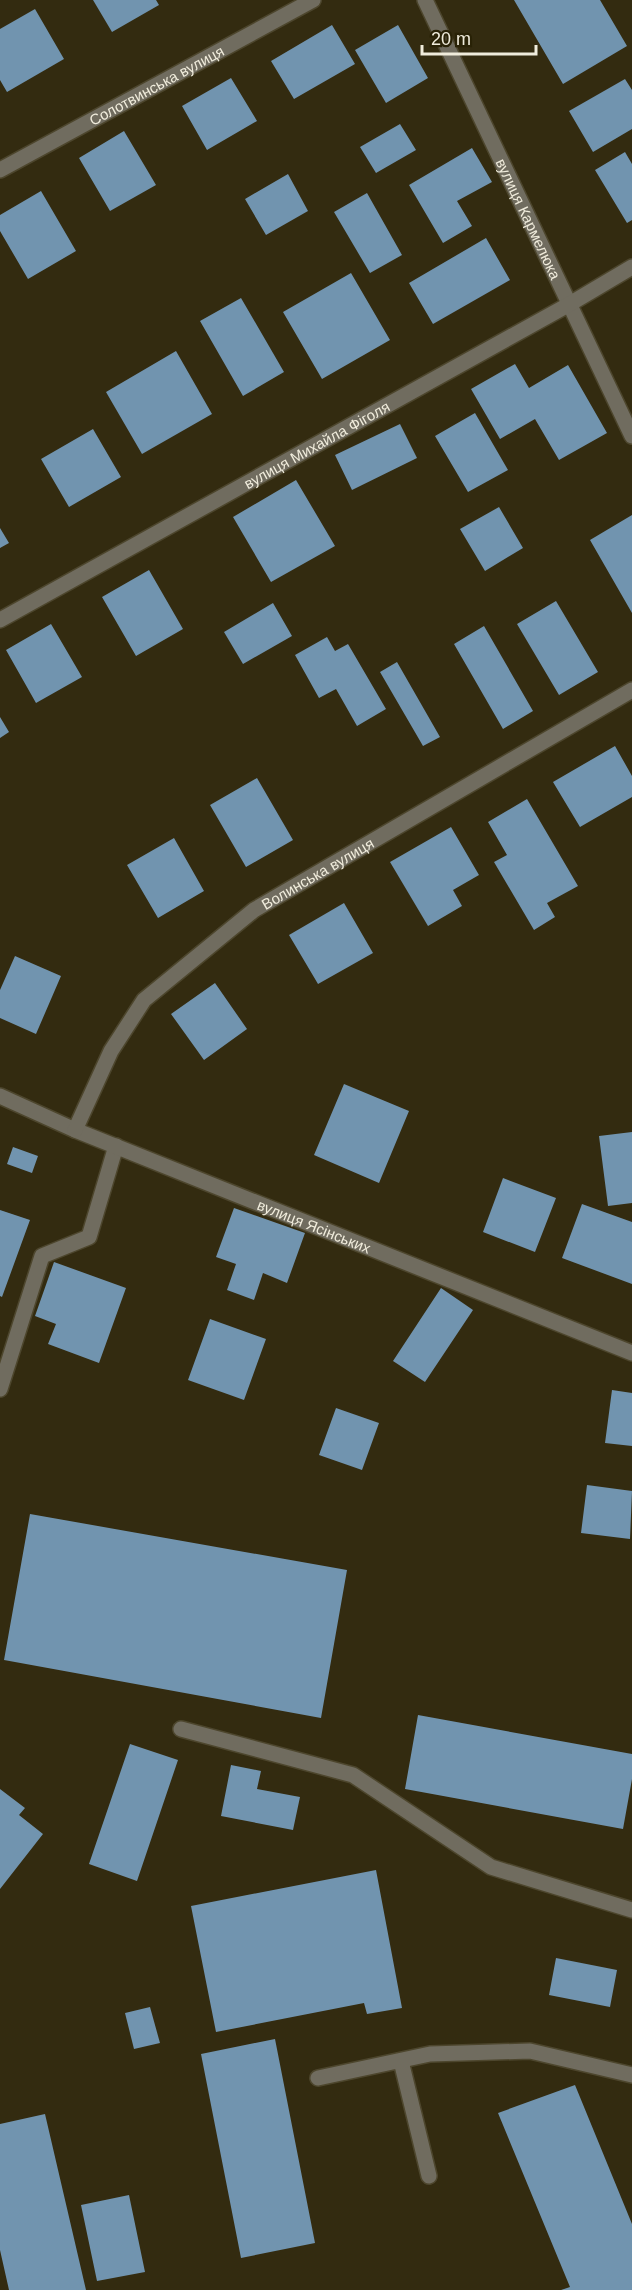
<svg xmlns="http://www.w3.org/2000/svg" width="632" height="2290" viewBox="0 0 632 2290" font-family="Helvetica,sans-serif">
<style>
.building{fill:#7194af}
.lines{fill:none;stroke-linecap:round;stroke-linejoin:round}
.service-casing{stroke:#4d462d;stroke-width:18}
.minor-casing{stroke:#4d462d;stroke-width:18}
.service{stroke:#706c5f;stroke-width:15}
.minor{stroke:#706c5f;stroke-width:15}
.labels{text-anchor:middle;dominant-baseline:central;stroke-width:6;stroke-linejoin:round;paint-order:stroke}
.street-label{font-size:15px;fill:#f0ecdc;stroke:#292206}
</style>
<rect width="100%" height="100%" fill="#332b10"/>
<path class="building" d="M93,0H156L159,5L112,32Z
M514,0H600L627,46L563,84Z
M35,9L64,59L7,92L0,80V29Z
M332,25L355,64L294,99L271,61Z
M398,25L428,78L386,103L355,50Z
M231,78L257,121L207,150L182,106Z
M625,79L632,90V129L593,152L569,111Z
M400,124L416,150L376,173L360,147Z
M124,131L156,185L110,211L79,158Z
M472,148L492,182L457,201L472,226L443,243L409,185Z
M625,152L632,164V220L627,223L595,170Z
M288,174L308,211L266,235L245,199Z
M41,191L76,251L28,279L0,231V215Z
M367,193L402,255L370,273L334,212Z
M486,238L510,280L433,324L409,283Z
M351,273L390,340L322,379L283,312Z
M241,298L284,372L243,396L200,321Z
M176,351L212,414L142,454L106,392Z
M515,364L529,388L568,365L607,433L559,460L535,419L500,439L471,389Z
M475,413L508,470L468,492L435,436Z
M400,424L417,458L352,490L335,455Z
M93,429L121,477L69,507L41,459Z
M296,480L335,546L271,582L233,517Z
M499,507L523,548L485,571L460,529Z
M632,515V613L590,540Z
M0,528L9,543L0,548Z
M149,570L183,629L136,656L102,597Z
M556,601L598,672L559,695L517,624Z
M273,603L292,636L243,664L224,632Z
M51,624L82,677L36,703L6,650Z
M484,626L533,711L503,729L454,644Z
M327,637L335,651L348,644L386,709L357,726L336,689L319,698L295,655Z
M397,662L440,737L423,746L380,672Z
M0,717L9,732L0,738Z
M615,746L632,776V797L580,827L553,782Z
M257,778L293,840L246,867L210,805Z
M527,799L578,886L547,903L555,917L534,930L494,862L507,855L488,822Z
M451,827L479,875L453,890L462,906L428,926L390,862Z
M174,838L204,891L158,918L127,865Z
M344,903L373,953L318,984L289,935Z
M15,956L61,976L36,1034L0,1018V990Z
M215,983L247,1029L204,1060L171,1014Z
M344,1084L409,1111L379,1183L314,1155Z
M632,1132V1203L608,1206L599,1136Z
M13,1147L38,1156L32,1173L7,1164Z
M503,1178L556,1198L535,1252L483,1232Z
M582,1204L632,1222V1284L562,1258Z
M234,1208L305,1233L287,1283L263,1273L254,1300L227,1290L236,1264L216,1257Z
M0,1210L30,1220L2,1297L0,1296Z
M54,1262L126,1288L99,1363L48,1344L56,1324L35,1316Z
M441,1288L473,1310L425,1382L393,1361Z
M210,1319L266,1339L244,1400L188,1380Z
M612,1390L632,1393V1446L605,1443Z
M336,1408L379,1423L362,1470L319,1455Z
M587,1485L632,1491L630,1539L581,1533Z
M30,1514L347,1570L321,1718L4,1660Z
M418,1715L632,1754V1779L623,1829L405,1789Z
M130,1744L178,1760L137,1881L89,1864Z
M231,1765L261,1771L257,1789L300,1797L293,1830L221,1816Z
M0,1789L25,1808L19,1815L43,1834L0,1889Z
M376,1870L402,2008L367,2014L364,2003L216,2032L191,1906Z
M556,1958L617,1970L610,2007L549,1995Z
M150,2007L160,2043L134,2049L125,2013Z
M275,2039L315,2243L241,2258L201,2054Z
M575,2085L632,2224V2290H561L570,2287L498,2113Z
M45,2114L86,2290H9L0,2250V2124Z
M129,2195L145,2272L97,2281L81,2205Z"/>
<g class="lines">
<g class="service-casing">
<path id="service" d="M0,1389L42,1256L89,1237L116,1146
M181,1729L353,1775L491,1867L632,1910
M401,2061L429,2176
M318,2078L430,2054L530,2051L632,2075"/>
</g>
<g class="minor-casing">
<g id="minor">
<path id="s1" d="M425,0L632,436"/>
<path id="s2" d="M0,170L313,0"/>
<path id="s3" d="M0,620L568,305L632,267"/>
<path id="s4" d="M0,1096L75,1130L632,1353"/>
<path id="s5" d="M75,1130L111,1051L144,1000L254,910L632,690"/>
</g>
</g>
<use href="#service" class="service"/>
<use href="#minor" class="minor"/>
</g>
<g class="labels">
<g class="street-label">
<text stroke="none"><textPath href="#s2" startOffset="178">Солотвинська вулиця</textPath></text>
<text stroke="none"><textPath href="#s1" startOffset="242">вулиця Кармелюка</textPath></text>
<text stroke="none"><textPath href="#s3" startOffset="362">вулиця Михайла Фіголя</textPath></text>
<text stroke="none"><textPath href="#s5" startOffset="363">Волинська вулиця</textPath></text>
<text stroke="none"><textPath href="#s4" startOffset="340">вулиця Ясінських</textPath></text>
</g>
</g>
<path d="M422 45v9h114v-9" fill="none" stroke="#f0ecdc" stroke-width="3"/>
<text x="431" y="45" font-size="18" fill="#f0ecdc" stroke="#292206" stroke-width="4.5" paint-order="stroke">20 m</text>
</svg>
